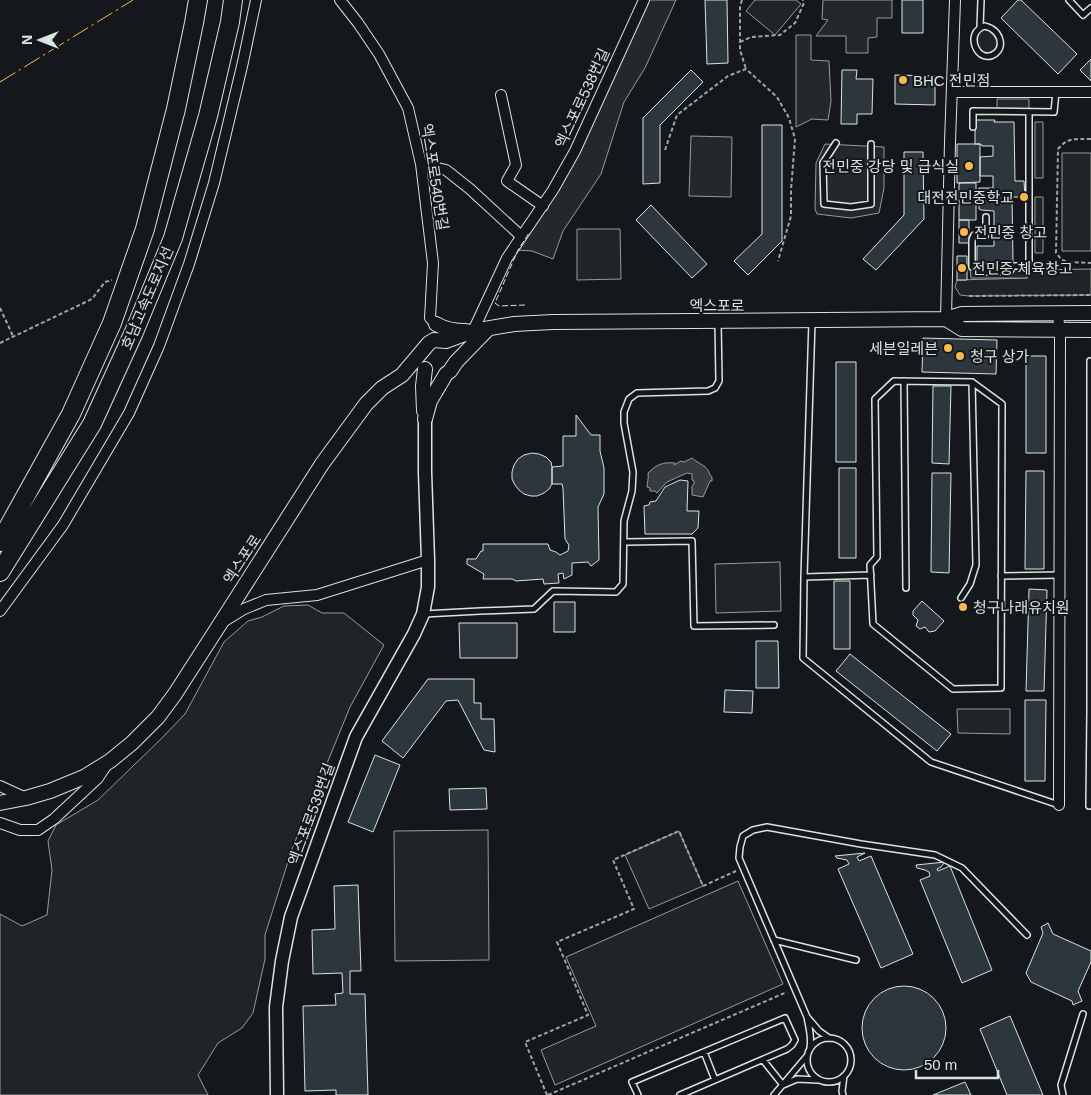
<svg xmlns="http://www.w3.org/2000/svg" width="1091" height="1095" viewBox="0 0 1091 1095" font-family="Arial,'Noto Sans KR',sans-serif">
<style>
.green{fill:#202428;stroke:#939e99}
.parking{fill:#24282b;stroke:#939e99}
.water{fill:#363b3e;stroke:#939e99}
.building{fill:#2c363c;stroke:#d8e6dc}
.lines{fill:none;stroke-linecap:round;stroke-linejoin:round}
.service-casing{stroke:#d8e6dc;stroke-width:8}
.minor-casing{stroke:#d8e6dc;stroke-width:12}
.tertiary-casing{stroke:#d8e6dc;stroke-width:15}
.secondary-casing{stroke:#d8e6dc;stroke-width:16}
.motorway-casing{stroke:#d8e6dc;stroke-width:20}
.path{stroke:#9da8a2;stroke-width:2;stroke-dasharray:4 2.5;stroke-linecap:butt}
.service{stroke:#14181c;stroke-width:5}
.minor{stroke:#14181c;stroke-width:10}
.tertiary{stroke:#14181c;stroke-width:12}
.secondary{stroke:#14181c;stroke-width:14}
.motorway{stroke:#14181c;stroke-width:18}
.fence{stroke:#d8e6dc;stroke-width:1;stroke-dasharray:6 2.5;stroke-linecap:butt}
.power{stroke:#ffb74d;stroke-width:1;stroke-dasharray:18 4 2.5 4;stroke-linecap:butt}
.poi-dot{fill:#ffb74d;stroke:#14181c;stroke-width:2}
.labels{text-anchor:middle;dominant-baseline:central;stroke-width:4;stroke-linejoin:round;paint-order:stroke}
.poi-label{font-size:15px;fill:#d8e6dc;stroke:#14181c;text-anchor:start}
.street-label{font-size:15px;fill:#d8e6dc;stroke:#14181c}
</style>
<rect width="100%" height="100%" fill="#14181c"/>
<path class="green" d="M755,0H796L801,4L775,35L746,11Z
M980,27L994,30L1001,45L992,55L978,52L975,35Z
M1035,122H1043V178H1035Z
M1062,153H1091V251H1062Z
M1035,197H1043V253H1035Z
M577,229H620L621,279L577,280Z
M1091,269V295L969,296L960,295L955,287L957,280L1027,278V270Z
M780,562L781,611L716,613L715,564Z
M308,605L322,613H344L384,645L350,707L292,849L265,935V959L253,1013L242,1028L218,1043L198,1075L208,1095H0V914L22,926L47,915L52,870L48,841L56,825L98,800L133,766L161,739L185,714L224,642L248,621L262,617L284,606Z
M957,709H1010V734L958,733Z
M488,830L489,960L395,961L394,831Z
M679,831L703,886L649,909L625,855Z
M738,881L783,984L555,1085L541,1050L596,1026L566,957Z"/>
<path class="parking" d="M648,0H676L645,68L624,102L601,174L563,231L553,259L532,251L518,250L534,225Z
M823,0H892V18H877V37L868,38V53H846V36H816L828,20L822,19Z
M796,35H811V60L829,61L831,101L828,120L812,119L796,127Z
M997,99H1029V109H997Z
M691,136L732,137L731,197L689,196Z
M825,144L884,147V188L879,213L851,218L817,214L815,209L816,163Z
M1013,266H1029L1027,270V278H971L970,268L988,267L986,272L1010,271Z"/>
<path class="water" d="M692,458C698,464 708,465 710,475L712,477V481H710L703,497L692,495V486L694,484V481L692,480V474L687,473L667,482L657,493L655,491H650V488L647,487C647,482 649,479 648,473C657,464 663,462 675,463L674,465L681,461L684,462Z"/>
<path class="building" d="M705,0H727L728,63L707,64Z
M902,0H923V33H902Z
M1018,0H1021L1077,54L1058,74L1001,18Z
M1091,59V81L1080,70Z
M691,70L703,82L660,125V183L643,184V118Z
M842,70H857L856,79H873L872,114H857V124H841Z
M895,75L935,76V105L895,104Z
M975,120H995L994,122H1014L1015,181H1024L1025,197H1012L1013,262L1008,263V270H992V263H977V246H994V211L981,210L979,209V188H993V176H980V157L993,156V146H982V145L980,144H975Z
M762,125H782V241L748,275L734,261L762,234Z
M957,144H980V182L957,183Z
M904,152H923L924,219L876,270L863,259L904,215Z
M959,183H976V220H959Z
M651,205L707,264L692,278L636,220Z
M959,220H969V243H959Z
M957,256H967V280H957Z
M923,338L997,340L996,374L922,372Z
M1026,356H1046V453H1026Z
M836,362H856V462H836Z
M933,386H951L949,464L932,463Z
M576,415L591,435H600V451L604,468V494L598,507L599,560L591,566L588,562L572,563V575L564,579L563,573L558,574L559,583L544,584L543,579L516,581L512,579H483L484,574L467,564V559H476L481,551H483V544H548L550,550L556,552L560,555L568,551L569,545L565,539L563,488L562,484H552V467L563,466V436H576Z
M532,453L539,454L546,457L551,462L552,467V484L549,489L544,493L537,496H531L524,494L519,490L515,485L512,479V472L514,465L518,459L524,455Z
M839,468H856V558H839Z
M1026,471H1044V569H1025Z
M932,473H951L949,573L931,572Z
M680,480L688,481L687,511H699L698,528L692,534H645L644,506L649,505L650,502L656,501L665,487Z
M834,581H850V649H834Z
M1029,589L1047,590L1044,691H1026Z
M922,601L944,621L935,631L929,632L925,627L920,629L916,626L918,620L913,615V611Z
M554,602H575V632H554Z
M459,623H517V658H460Z
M756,641H778L779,688H756Z
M850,654L951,734L937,751L836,671Z
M428,679H474V703H481V719H494L495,752L484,750L458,700L446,701L403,758L382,741Z
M725,690L753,691L752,713L724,712Z
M1025,700H1046L1045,781H1025Z
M375,755L400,765L373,832L348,822Z
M486,788L487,809L450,810L449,789Z
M865,853L857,857L859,861L871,856L913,954L881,968L838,869L849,864L847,860L837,858L835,856Z
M945,862L941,867L937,869L938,871L950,866L992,970L962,983L920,880L930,876L929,872L925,870L917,868L916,865Z
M358,885L361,971H350V994H365L368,1095H336V1090L305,1091L303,1006L336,1005L335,994L343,993L342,973L313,974L312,930L335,929L334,886Z
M1048,923L1053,934L1091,951V962L1078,991L1082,1001L1073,1005L1072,1001L1031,982L1026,973L1043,933L1041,927Z
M862 1028a42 42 0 1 1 84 0a42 42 0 1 1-84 0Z
M1010,1016L1043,1095H1007L980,1029Z
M965,1082L971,1095H933Z"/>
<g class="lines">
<g class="service-casing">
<path id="service" d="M1069,0L1083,15L1091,8
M985,26C987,27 990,27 992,29C1000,34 1004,46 996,53C978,67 963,32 985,26Z
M980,27L981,0
M973,127V111L1054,112L1056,92
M836,143L823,163L824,204L851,207L871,204V144
M986,217V235H974L972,240V267H988L986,272L1010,271L1013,266H1029V112
M812,321L804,577L803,658L931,762L1059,805
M894,381L972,382L1002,404L1001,688L953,689L873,624L870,565L877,557L875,399Z
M904,381L906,588
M625,542L692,541L694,626L774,625
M1001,576L1059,575
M804,577L871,575
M961,598L970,584L976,565L972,382
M424,614L480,611L534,609L553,591L616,592L623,584L624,521L632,491L633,472L624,423V412L629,399L637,393L708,391L715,388L719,381L718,322
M1089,806L1090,711V361
M774,940L856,960
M807,1017C809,1028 812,1037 810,1048
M807 1060a22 22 0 1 1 44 0a22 22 0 1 1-44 0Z
M829,1038L819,1031L807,1017L739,858L740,847L743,836L753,830L767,827L861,844L935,855L962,868L1027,935
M704,1052L715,1080
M763,1060L783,1085L797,1079L818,1080
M638,1095L632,1082L785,1018L795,1040L792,1045L787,1049L680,1095
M774,1095L807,1056
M843,1095L842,1091L844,1076
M1063,1095L1061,1085L1083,1014"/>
</g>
<g class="minor-casing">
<path id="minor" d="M340,0L358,23L379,54L408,108L421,164L433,263L430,318L436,324
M952,92H1091
M501,95L516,165L507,181L543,206
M421,164L446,170L470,189L521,236
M1058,313L1060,336L1059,805
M946,319L950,142L955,0
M473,331L507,258L553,190L575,151L644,0
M0,611L63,525L129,413L159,346L189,264L214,183L243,62L256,0
M223,622L244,609L266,600L317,595L428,560
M0,786L26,798
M0,823L20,830H38L54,819L98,778L108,763"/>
</g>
<g class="tertiary-casing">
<path id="tertiary" d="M277,1095L276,1007L282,961L291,917L356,737L414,634L423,614L428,587V560L425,472V419"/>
</g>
<g class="secondary-casing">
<path id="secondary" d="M946,319L962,329L1091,330
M436,324C446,330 455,331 466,331
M424,411L423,386L425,369
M425,419L430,401L446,374L450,371L456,362L488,329
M0,803L26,798L50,791L84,777L110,761L132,743L158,717L175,694L220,624L322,464L366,404L382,388L402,375L429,343L434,340L446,341L473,331L514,324L553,322L946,319L962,314L1091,313"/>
</g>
<g class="motorway-casing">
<path id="motorway" d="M0,542L71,414L112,323L145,229L176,109L194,23L198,0
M0,572L92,424L134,332L173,238L208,116L230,22L233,0"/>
</g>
<path class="path" d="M742,0L740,6V50L746,69
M740,42L751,37L780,35L795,23L804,3L803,0
M1091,139C1076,139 1068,137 1058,149L1056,253L1062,260L1068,262L1091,263
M665,150L677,115L728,76L746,69L777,97L789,118L795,139L791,190V216L778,261
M969,296L1091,295
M0,308L13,336
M0,343L92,299L105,282L112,280
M547,1095L525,1042L588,1015L557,942L634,909L613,860L679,831L703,886L736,871
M548,1095L787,992"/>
<use href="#service" class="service"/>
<use href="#minor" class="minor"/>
<use href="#tertiary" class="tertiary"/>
<use href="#secondary" class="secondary"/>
<use href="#motorway" class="motorway"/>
<path class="fence" d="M525,305L499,306L495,303L518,250L529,233"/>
<path class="power" d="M0,82L133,0"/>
</g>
<g class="poi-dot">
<circle cx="903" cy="80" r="5"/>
<circle cx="969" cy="166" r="5"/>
<circle cx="1024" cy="197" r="5"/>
<circle cx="964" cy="232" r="5"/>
<circle cx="962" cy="268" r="5"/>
<circle cx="948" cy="348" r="5"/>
<circle cx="960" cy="356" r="5"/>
<circle cx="963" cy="607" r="5"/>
</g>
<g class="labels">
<g class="poi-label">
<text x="913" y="80">BHC 전민점</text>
<text x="959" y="166" text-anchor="end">전민중 강당 및 급식실</text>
<text x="1014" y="197" text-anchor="end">대전전민중학교</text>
<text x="974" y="232">전민중 창고</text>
<text x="972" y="268">전민중 체육창고</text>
<text x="938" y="348" text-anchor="end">세븐일레븐</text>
<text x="970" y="356">청구 상가</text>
<text x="973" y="607">청구나래유치원</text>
</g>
<g class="street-label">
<text transform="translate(582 98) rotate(-65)">엑스포로538번길</text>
<text transform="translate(435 177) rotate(81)">엑스포로540번길</text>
<text transform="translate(147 298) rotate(-67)">호남고속도로지선</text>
<text x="717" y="305">엑스포로</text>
<text transform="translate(242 559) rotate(-57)">엑스포로</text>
<text transform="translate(311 814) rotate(-70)">엑스포로539번길</text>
</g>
</g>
<g transform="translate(40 40) rotate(270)" stroke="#14181c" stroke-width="4" paint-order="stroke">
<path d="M0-4L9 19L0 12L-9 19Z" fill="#d8e6dc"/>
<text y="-8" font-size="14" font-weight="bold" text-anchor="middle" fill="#d8e6dc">N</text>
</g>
<path d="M916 1070v8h82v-8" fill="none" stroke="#d8e6dc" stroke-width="2.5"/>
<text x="924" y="1070" font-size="15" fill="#d8e6dc" stroke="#14181c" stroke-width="4" paint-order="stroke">50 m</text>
</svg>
